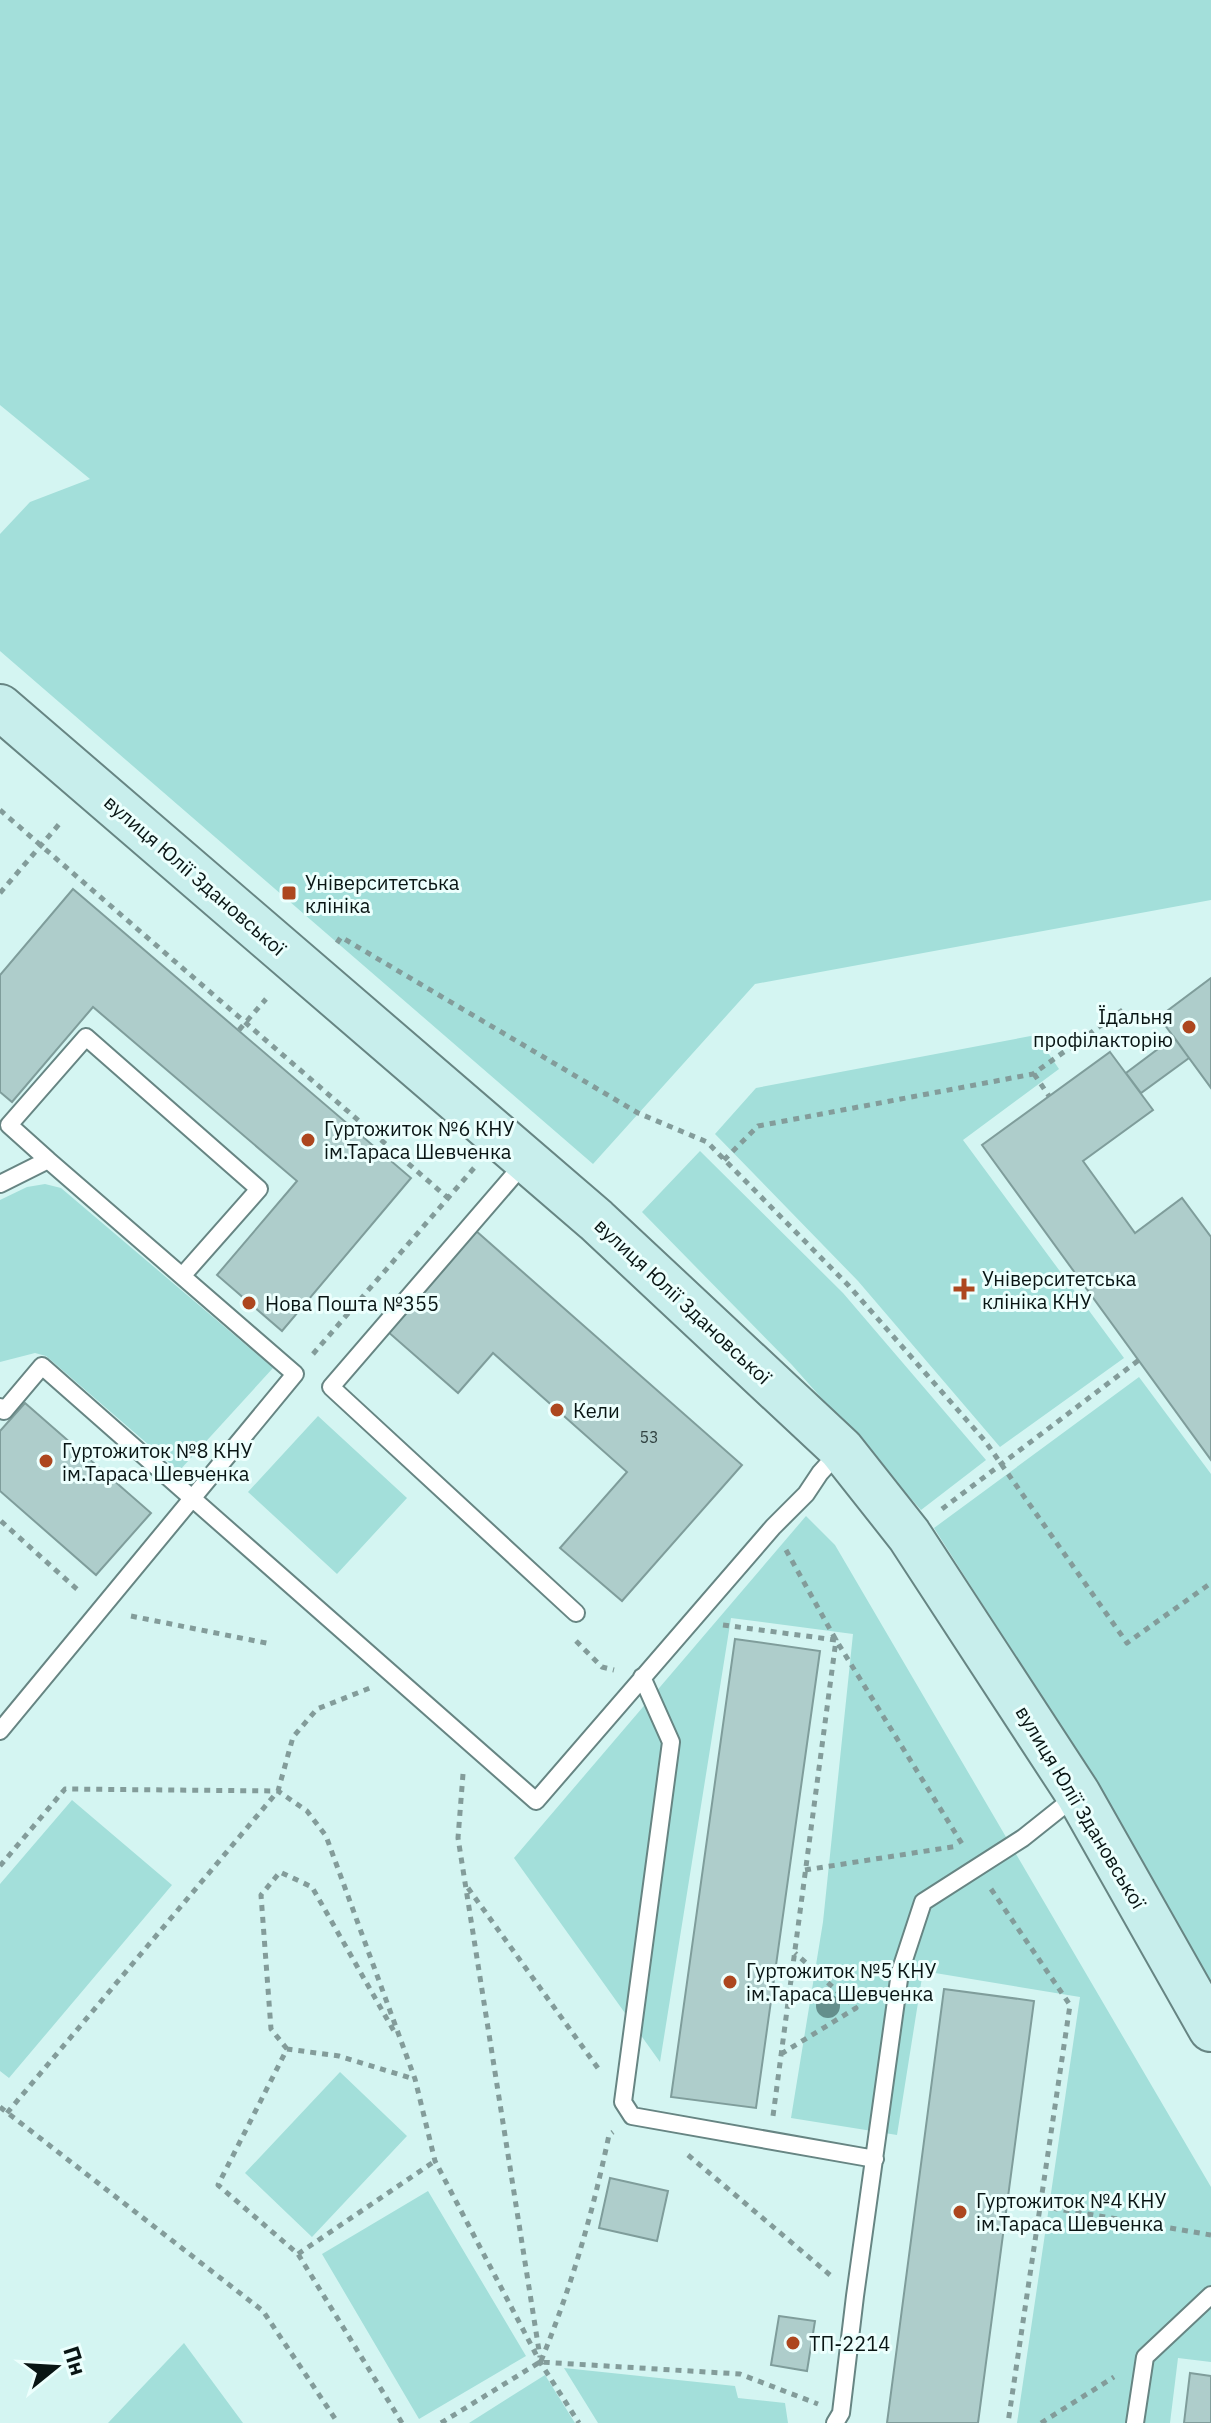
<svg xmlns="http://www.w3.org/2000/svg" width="1211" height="2423" viewBox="0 0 1211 2423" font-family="'IBM Plex Sans',sans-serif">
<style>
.green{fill:#a3dfda}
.building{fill:#aecdcb;stroke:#7f9d9b;stroke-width:2}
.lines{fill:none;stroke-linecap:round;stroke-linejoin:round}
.lane-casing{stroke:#678583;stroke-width:20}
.secondary-casing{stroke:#678583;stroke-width:48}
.path{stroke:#839c9a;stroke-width:5;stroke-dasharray:6 6;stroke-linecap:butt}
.lane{stroke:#fff;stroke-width:16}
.secondary{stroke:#c8eeec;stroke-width:44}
.tree{fill:#648f8c}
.poi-dot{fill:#ad471f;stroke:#ecfffd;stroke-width:3}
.labels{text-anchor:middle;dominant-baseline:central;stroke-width:6;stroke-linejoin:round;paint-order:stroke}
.number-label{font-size:16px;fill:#324342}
.street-label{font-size:20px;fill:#091514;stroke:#ecfffd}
.poi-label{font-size:20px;fill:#091514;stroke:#ecfffd;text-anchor:start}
</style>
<rect width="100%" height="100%" fill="#d4f5f2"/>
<path class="green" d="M0,0H1211V900L755,984L593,1164L0,651V534L30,502L90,479L0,405Z
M1036,1035L1059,1069L963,1140L1124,1358L1000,1447L858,1281L715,1134L756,1088Z
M700,1151L843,1293L986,1460L921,1510L792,1365L642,1212Z
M45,1184L61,1188L273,1368L179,1471L46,1356L35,1353L0,1362V1200L27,1187Z
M1139,1377L1211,1474V1985L1112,1808L934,1528Z
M318,1416L407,1498L337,1574L248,1492Z
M806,1516L835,1545L1211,2187V2362L1178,2358L1170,2423H1017L1080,1997L923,1971L897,2135L791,2118L823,1922L853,1634L731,1618L660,2062L514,1858Z
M72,1800L172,1885L9,2078L0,2071V1884Z
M340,2072L407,2136L312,2237L245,2173Z
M428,2191L526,2356L419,2419L322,2254Z
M184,2343L243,2423H108Z
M564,2368L735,2386L738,2398L785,2403L788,2423H598Z
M545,2375L575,2423H469Z"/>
<path class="building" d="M73,889L411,1178L282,1331L217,1275L297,1181L93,1007L12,1102L0,1092V975Z
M1211,978V1088L1159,1017Z
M1174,1037L1189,1058L1141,1093L1126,1073Z
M1110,1052L1153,1110L1083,1161L1135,1233L1182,1198L1211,1237V1460L982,1145Z
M475,1230L742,1465L622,1601L560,1548L627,1472L493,1353L458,1393L387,1331Z
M25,1403L151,1513L96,1575L0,1491V1431Z
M735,1639L820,1651L756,2108L671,2097Z
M944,1989L1034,2001L978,2423H887Z
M610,2178L668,2191L657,2241L599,2228Z
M779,2316L815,2321L807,2371L771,2365Z
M1190,2373L1211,2376V2423H1184Z"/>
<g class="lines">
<g class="lane-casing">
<path id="lane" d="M48,1160L9,1125L86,1037L259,1189L183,1275
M526,1161L331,1387L576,1613
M0,1184L48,1160L295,1374L0,1731
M0,1407L4,1411L42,1366L536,1801L773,1527L806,1494L820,1473L840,1451
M642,1677L671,1742L623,2102L632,2116L875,2159
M835,2423L841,2413L855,2296L900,1972L923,1902L1023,1838L1077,1795
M1135,2423L1145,2357L1211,2295"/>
</g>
<g class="secondary-casing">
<path id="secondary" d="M0,707L596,1220L841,1449L909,1535L1078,1794L1211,2029"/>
</g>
<path class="path" d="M0,810L448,1198
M0,893L61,822
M337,943L341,937L638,1113L707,1142L849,1286L985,1441L1127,1643L1211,1583
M239,1030L266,999
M1034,1074L1049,1096
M724,1160L758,1126L1033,1074L1124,1009
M313,1354L474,1168
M942,1509L1139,1360
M1,1521L80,1592
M786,1550L836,1640L964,1847
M131,1616L271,1644
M723,1625L836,1640L773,2116
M576,1641L602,1667L614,1670
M463,1774L458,1838L540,2357
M0,1866L65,1789L278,1791L307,1811L326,1836L415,2079L435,2161L540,2362L579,2423
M805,1870L958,1846
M468,1888L600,2071
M991,1889L1070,2005L1008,2423
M287,2049L271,2029L261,1895L280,1872L312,1887L395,2033
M781,2054L856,2008L795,1953
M0,2107L263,2311L338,2423
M7,2113L278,1791L293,1737L317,1709L370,1688
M688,2155L830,2275
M1040,2206L1211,2235
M298,2254L435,2161
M541,2361C572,2285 592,2216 609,2135L613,2132
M402,2423L298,2254L218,2185L287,2049L339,2056L414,2079
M441,2423L540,2362L740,2374L818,2404
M1041,2423L1114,2377"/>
<use href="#lane" class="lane"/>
<use href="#secondary" class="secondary"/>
</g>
<circle class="tree" cx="828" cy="2006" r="12"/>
<g class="poi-dot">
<rect x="281" y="885" width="16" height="16" rx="4"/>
<circle cx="1189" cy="1027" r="8"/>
<circle cx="308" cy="1140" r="8"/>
<path d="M960 1277h8v8h8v8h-8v8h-8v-8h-8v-8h8z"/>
<circle cx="249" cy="1303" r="8"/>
<circle cx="557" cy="1410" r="8"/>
<circle cx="46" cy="1461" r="8"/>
<circle cx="730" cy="1982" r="8"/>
<circle cx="960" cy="2212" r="8"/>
<circle cx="793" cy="2343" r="8"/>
</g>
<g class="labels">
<g class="number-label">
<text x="649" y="1437">53</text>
</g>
<g class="street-label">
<text transform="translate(195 875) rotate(41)">вулиця Юлії Здановської</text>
<text transform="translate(683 1301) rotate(43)">вулиця Юлії Здановської</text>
<text transform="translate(1081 1807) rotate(59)">вулиця Юлії Здановської</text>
</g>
<g class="poi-label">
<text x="305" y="882">Університетська<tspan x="305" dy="23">клініка</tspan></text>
<text x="1173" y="1016" text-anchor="end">Їдальня<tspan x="1173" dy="23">профілакторію</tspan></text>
<text x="324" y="1128">Гуртожиток №6 КНУ<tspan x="324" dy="23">ім.Тараса Шевченка</tspan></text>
<text x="982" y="1278">Університетська<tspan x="982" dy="23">клініка КНУ</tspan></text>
<text x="265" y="1303">Нова Пошта №355</text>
<text x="573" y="1410">Кели</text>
<text x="62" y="1450">Гуртожиток №8 КНУ<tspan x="62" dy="23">ім.Тараса Шевченка</tspan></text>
<text x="746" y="1970">Гуртожиток №5 КНУ<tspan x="746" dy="23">ім.Тараса Шевченка</tspan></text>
<text x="976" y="2200">Гуртожиток №4 КНУ<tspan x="976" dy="23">ім.Тараса Шевченка</tspan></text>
<text x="809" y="2343">ТП-2214</text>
</g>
</g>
<g transform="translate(56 2367) rotate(72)" stroke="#ecfffd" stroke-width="6" paint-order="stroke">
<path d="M0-6L14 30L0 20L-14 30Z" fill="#091514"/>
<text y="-12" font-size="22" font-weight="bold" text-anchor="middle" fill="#091514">Пн</text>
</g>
</svg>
